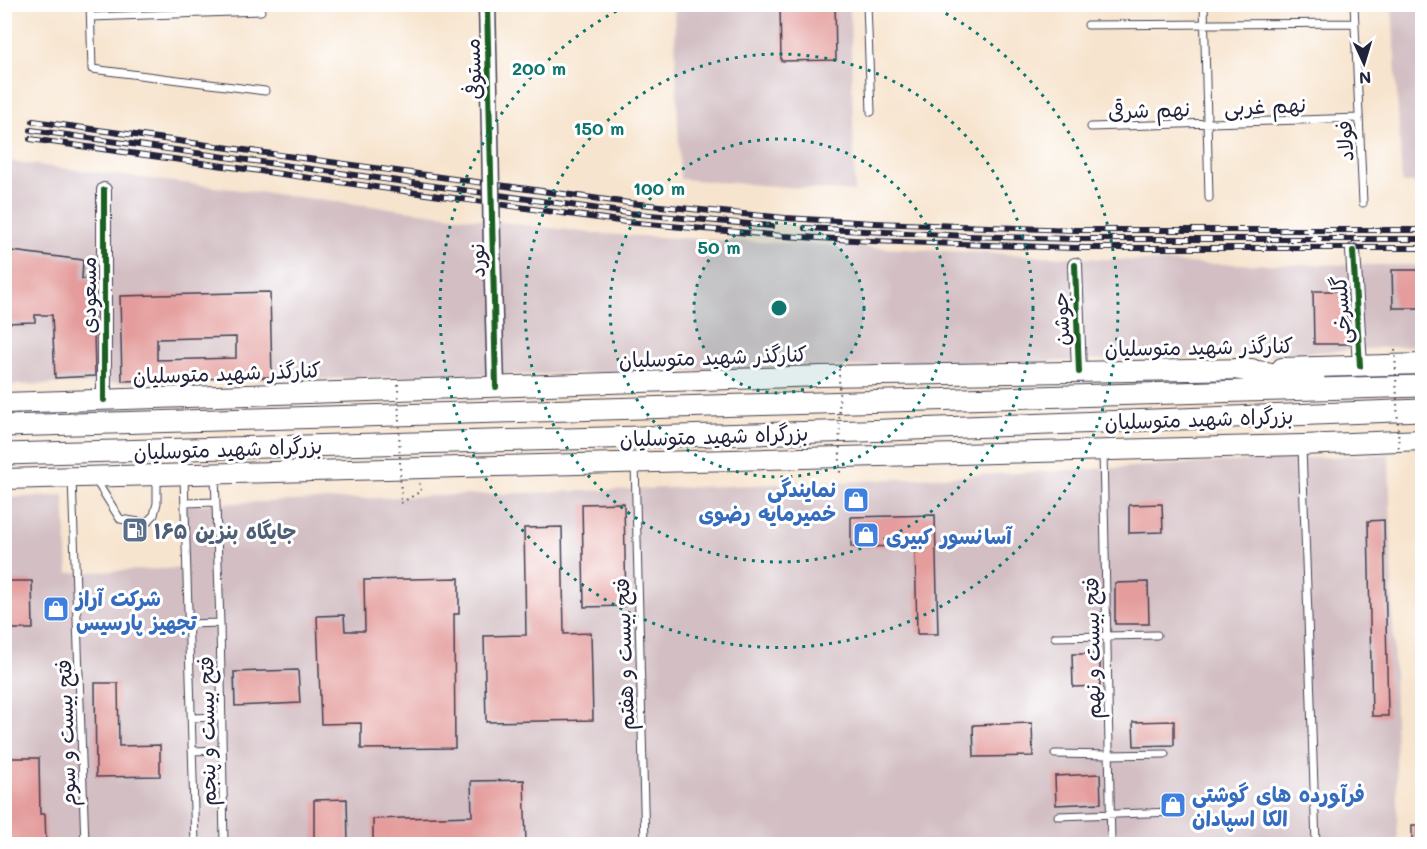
<svg xmlns="http://www.w3.org/2000/svg" width="1427" height="849" viewBox="0 0 1427 849" font-family="Mali,'Playpen Sans Arabic',sans-serif">
<style>
.industrial{fill:#d2bec3}
.building{fill:#e49d9c;fill-rule:evenodd}
.lines{fill:none;stroke-linecap:round;stroke-linejoin:round}
.service-casing{stroke:#423f51;stroke-width:9}
.minor-casing{stroke:#423f51;stroke-width:16}
.tertiary-casing{stroke:#423f51;stroke-width:19}
.primary-casing{stroke:#423f51;stroke-width:22}
.trunk-casing{stroke:#423f51;stroke-width:23}
.path{stroke:#423f51;stroke-width:2;stroke-dasharray:1.5 4.5;stroke-linecap:butt}
.service{stroke:#fff;stroke-width:7}
.minor{stroke:#fff;stroke-width:14}
.tertiary{stroke:#fff;stroke-width:16}
.primary{stroke:#fff;stroke-width:20}
.trunk{stroke:#fff;stroke-width:21}
.rail-casing{stroke:#22223b;stroke-width:6}
.rail{stroke:#fff;stroke-width:4;stroke-dasharray:11;stroke-linecap:butt}
.tertiary-bridge-casing{stroke:#423f51;stroke-width:19;stroke-linecap:butt}
.path-bridge{stroke:#423f51;stroke-width:2;stroke-dasharray:1.5 4.5;stroke-linecap:butt}
.tertiary-bridge{stroke:#fff;stroke-width:16}
.cycleway-casing{stroke:#fff;stroke-width:10}
.cycleway{stroke:#1b5e20;stroke-width:6}
.ring{fill:none;stroke:#0f766e;stroke-width:3;stroke-dasharray:3 6}
.labels{text-anchor:middle;dominant-baseline:central;stroke-width:6;stroke-linejoin:round;paint-order:stroke}
.street-label{font-size:21px;fill:#22223b;stroke:#fff}
.shop-label{font-size:21px;font-weight:bold;fill:#366cbe;stroke:#fff;text-anchor:start}
.service-label{font-size:21px;font-weight:bold;fill:#4e5e75;stroke:#fff;text-anchor:start}
.centre{fill:#0f766e;stroke:#fff;stroke-width:3}
.ring-label{font-size:18px;text-anchor:middle;font-weight:bold;fill:#0f766e;stroke:#fff;stroke-width:6;stroke-linejoin:round;paint-order:stroke}
</style>
<rect width="100%" height="100%" fill="#fff"/>
<filter id="ink" filterUnits="userSpaceOnUse"><feTurbulence type="fractalNoise" baseFrequency=".0167" numOctaves="2"/><feDisplacementMap in="SourceGraphic" scale="12" xChannelSelector="R" yChannelSelector="G"/><feConvolveMatrix kernelMatrix="1 2 1 2 8 2 1 2 1" color-interpolation-filters="sRGB"/></filter>
<filter id="wash" filterUnits="userSpaceOnUse"><feTurbulence type="fractalNoise" baseFrequency=".008" numOctaves="4" result="noise"/><feDisplacementMap in="SourceGraphic" scale="24" xChannelSelector="R" yChannelSelector="G"/><feGaussianBlur stdDeviation="1.35" result="paint"/><feColorMatrix in="noise" values="0 0 0 0 0 0 0 0 0 0 0 0 0 0 0 0 0 1.4 0 .05"/><feComposite in="paint" operator="in"/></filter>
<g filter="url(#wash)">
<rect width="100%" height="100%" fill="#f7e4ce"/>
<path class="industrial" d="M674,5H850L855,192L680,179Z
M1392,5H1422V183H1402Z
M4,161L600,234L1205,264L1422,265V345L1273,355L607,373L5,385Z
M1389,454L1398,844H5V498L64,495L68,573L181,568L180,505L838,482Z"/>
<g id="blocks">
<path class="building" d="M780,4H835L836,60L781,61Z
M4,250L83,260L82,279H93L95,376L55,378L52,315H35V322L4,323Z
M1392,270H1422V308H1393Z
M1313,291H1346L1349,344H1314Z
M270,292L272,377L122,381L120,296ZM236,337V358L157,360V339Z
M624,503L626,606L584,607L582,504Z
M1162,504L1163,532L1129,533V505Z
M935,515L938,634H917L915,546L851,547V517Z
M1384,520L1388,716H1372L1368,521Z
M562,527L564,634L591,633L593,720L486,722L484,636L526,635L524,528Z
M459,578V614H454L455,748L361,749V723L321,724L317,616L344,615L345,631H365L364,580Z
M4,581H32L33,629H4Z
M1148,582L1149,624H1115V583Z
M1072,654H1100V686L1073,687Z
M298,670L300,703L235,706L234,672Z
M95,683H118L119,746L160,745V776L96,777Z
M1174,721V745L1134,746L1133,722Z
M1032,723L1033,756L974,757L973,725Z
M4,758H39L40,814H45L46,844H4Z
M1100,774L1101,803L1056,805L1055,776Z
M524,780L526,844H373V819L472,816L471,781Z
M347,799L348,844H314V800Z
M1412,825H1422V844H1412Z"/>
</g>
</g>
<g filter="url(#ink)">
<use href="#blocks" fill-opacity="0" stroke="#423f51" stroke-width="1.5"/>
<g class="lines">
<g class="service-casing">
<path id="service" d="M90,4L92,69L265,91
M867,4L871,112
M1204,4L1209,198
M1354,4L1363,203
M91,17L261,11
M1088,25L1355,23
M1091,127L1359,118
M1302,447L1316,844
M1103,451L1111,844
M635,463L645,844
M215,475L220,623L224,844
M184,477L195,844
M72,478L85,844
M95,479L120,519L146,523L154,515L157,503V476
M185,503L215,502
M188,624L220,623
M1055,637L1157,635
M191,718L222,717
M192,751L222,750
M1055,754L1110,755L1165,754
M1058,816L1175,812"/>
</g>
<g class="minor-casing">
<path id="minor" d="M1353,251L1360,366
M1075,265L1079,372
M104,400V190"/>
</g>
<g class="tertiary-casing">
<path id="tertiary" d="M487,4L490,133
M492,248L496,387"/>
</g>
<g class="primary-casing">
<path id="primary" d="M1282,368L1422,364
M4,403L821,376L1252,369
M4,479L1302,445L1422,440"/>
</g>
<g class="trunk-casing">
<path id="trunk" d="M1238,369L1314,379
M4,426L1422,386
M4,454L861,431L1422,410"/>
</g>
<path class="path" d="M401,503L421,491L419,482"/>
<use href="#service" class="service"/>
<use href="#minor" class="minor"/>
<use href="#tertiary" class="tertiary"/>
<use href="#primary" class="primary"/>
<use href="#trunk" class="trunk"/>
<g class="rail-casing">
<path id="rail" d="M33,121L629,203L785,218L874,223L1074,230H1422
M31,130L628,213L772,226
M30,139L626,222L783,236L872,241L1074,248H1422
M805,228L967,236L1074,239H1422"/>
</g>
<use href="#rail" class="rail"/>
<g class="tertiary-bridge-casing">
<path id="tertiary-bridge" d="M490,133L492,248"/>
</g>
<path class="path-bridge" d="M1395,350L1399,452
M839,369L840,476
M398,384L401,503"/>
<use href="#tertiary-bridge" class="tertiary-bridge"/>
<g class="cycleway-casing">
<path id="cycleway" d="M487,4L496,387
M1353,251L1360,366
M1075,265L1079,372
M104,400V190"/>
</g>
<use href="#cycleway" class="cycleway"/>
</g>
</g>
<circle cx="779" cy="308" r="85" fill="#0f766e" fill-opacity=".12"/>
<g class="ring">
<circle cx="779" cy="308" r="85"/>
<circle cx="779" cy="308" r="169"/>
<circle cx="779" cy="308" r="254"/>
<path d="M930 5A339 339 0 1 1 628 5"/>
</g>
<defs>
<g id="shop-square" transform="scale(1.35)"><rect x="-9" y="-9" width="18" height="18" rx="4" fill="#3f7fe0" stroke="#fff"/><path d="M-5-2.5h2.3a2.7 3.5 0 0 1 5.4 0H5L5.5 6h-11ZM-1.5-2.5h3a1.5 2.3 0 0 0-3 0Z" fill="#fff"/></g>
<g id="fuel-square" transform="scale(1.35)"><rect x="-9" y="-9" width="18" height="18" rx="4" fill="#5c6f8a" stroke="#fff"/><path d="M-5.5-6h7V0h2V4h1.3V-2.5L3-4.5l.8-.8L6-3V5H2.5V1h-1V6h-7ZM-4.2-4.7v3.2H.2V-4.7Z" fill="#fff"/></g>
</defs>
<g fill-rule="evenodd">
<use href="#shop-square" x="856" y="500"/>
<use href="#fuel-square" x="135" y="530"/>
<use href="#shop-square" x="866" y="535"/>
<use href="#shop-square" x="56" y="609"/>
<use href="#shop-square" x="1173" y="805"/>
</g>
<g class="labels">
<g class="street-label">
<text transform="translate(472 69) rotate(-92)">مستوفی</text>
<text transform="translate(1265 105) rotate(-2)">نهم غربی</text>
<text transform="translate(1149 109) rotate(-2)">نهم شرقی</text>
<text transform="translate(1344 141) rotate(-93)">فولاد</text>
<text transform="translate(476 260) rotate(-91)">نورد</text>
<text transform="translate(87 295) rotate(-90)">مسعودی</text>
<text transform="translate(1340 310) rotate(-94)">گلسرخی</text>
<text transform="translate(1060 319) rotate(-92)">جوشن</text>
<text transform="translate(1199 346) rotate(-1)">کنارگذر شهید متوسلیان</text>
<text transform="translate(713 356) rotate(-2)">کنارگذر شهید متوسلیان</text>
<text transform="translate(227 372) rotate(-2)">کنارگذر شهید متوسلیان</text>
<text transform="translate(1199 418) rotate(-2)">بزرگراه شهید متوسلیان</text>
<text transform="translate(714 435) rotate(-2)">بزرگراه شهید متوسلیان</text>
<text transform="translate(228 448) rotate(-2)">بزرگراه شهید متوسلیان</text>
<text transform="translate(1091 648) rotate(-91)">فتح بیست و نهم</text>
<text transform="translate(623 654) rotate(-92)">فتح بیست و هفتم</text>
<text transform="translate(206 731) rotate(-91)">فتح بیست و پنجم</text>
<text transform="translate(65 733) rotate(-92)">فتح بیست و سوم</text>
</g>
<g class="shop-label">
<text x="836" y="488" text-anchor="end">نمایندگی<tspan x="836" dy="24">خمیرمایه رضوی</tspan></text>
<text x="886" y="535">آسانسور کبیری</text>
<text x="76" y="597">شرکت آراز<tspan x="76" dy="24">تجهیز پارسیس</tspan></text>
<text x="1192" y="793">فرآورده های گوشتی<tspan x="1192" dy="24">الکا اسپادان</tspan></text>
</g>
<g class="service-label">
<text x="154" y="530">جایگاه بنزین ۱۶۵</text>
</g>
</g>
<circle cx="779" cy="308" r="9" class="centre"/>
<g class="ring-label">
<text x="539" y="75">200 m</text>
<text x="599" y="135">150 m</text>
<text x="659" y="195">100 m</text>
<text x="719" y="254">50 m</text>
</g>
<rect width="1427" height="849" fill="none" stroke="#fff" stroke-width="24"/>
<g transform="translate(1364 63) rotate(176)" stroke="#ffffff" stroke-width="4.5" paint-order="stroke">
<path d="M0-4.5L10 22L0 15L-10 22Z" fill="#22223b"/>
<text y="-9" font-size="16" font-weight="bold" text-anchor="middle" fill="#22223b">N</text>
</g>
</svg>
